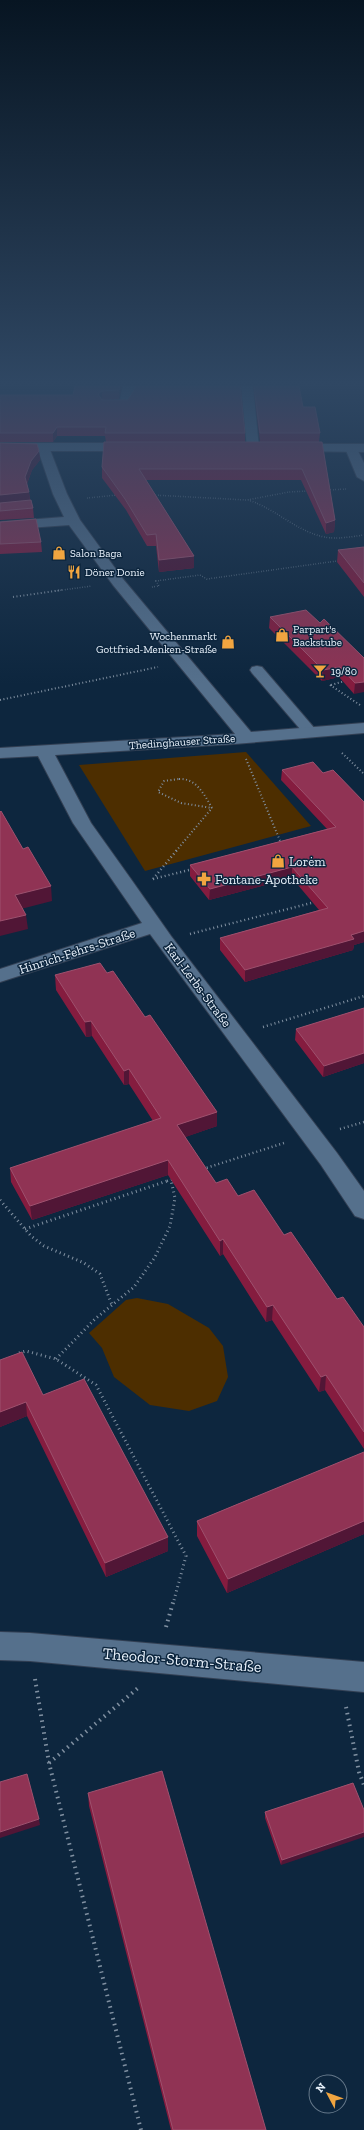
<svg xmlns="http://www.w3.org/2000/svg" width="364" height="2130" viewBox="0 0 364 2130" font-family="'Zilla Slab',serif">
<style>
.green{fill:#4d2e00}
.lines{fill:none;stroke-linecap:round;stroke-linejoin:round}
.lane-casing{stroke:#334054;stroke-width:2}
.street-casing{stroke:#334054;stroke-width:2}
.secondary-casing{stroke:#334054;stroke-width:2}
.path-far4{stroke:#8090a1;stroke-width:1.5;stroke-dasharray:0.5 2;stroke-linecap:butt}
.path-far3{stroke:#8090a1;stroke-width:2;stroke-dasharray:1 2.5;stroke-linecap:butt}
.path-far2{stroke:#8090a1;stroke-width:2.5;stroke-dasharray:1 3;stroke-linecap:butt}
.path-far1{stroke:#8090a1;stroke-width:3;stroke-dasharray:1 3.5;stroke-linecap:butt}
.path{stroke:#8090a1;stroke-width:4;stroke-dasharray:1.5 4.5;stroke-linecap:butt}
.lane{fill:#55708c;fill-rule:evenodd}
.street{fill:#55708c;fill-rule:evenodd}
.secondary{fill:#55708c;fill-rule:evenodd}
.wall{fill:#851c3f}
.shaded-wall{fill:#511636}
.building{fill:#903354;stroke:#9e516e}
.labels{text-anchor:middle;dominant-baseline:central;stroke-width:3;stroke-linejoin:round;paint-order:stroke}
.far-poi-label{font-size:11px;fill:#e9f2fc;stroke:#0d263e;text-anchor:start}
.far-street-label{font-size:11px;fill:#e9f2fc;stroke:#0d263e}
.poi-label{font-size:13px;fill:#e9f2fc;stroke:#0d263e;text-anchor:start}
.street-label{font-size:13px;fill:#e9f2fc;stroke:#0d263e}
.near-street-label{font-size:16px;fill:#e9f2fc;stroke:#0d263e}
</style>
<rect width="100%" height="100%" fill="#0d263e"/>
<path class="green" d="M246,752L311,826L145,871L79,765Z
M137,1298L168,1304L209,1328L223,1346L228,1377L217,1401L189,1411L150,1405L114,1377L102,1348L89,1333L126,1300Z"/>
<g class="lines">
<g class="lane-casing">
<path id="lane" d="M257,666L262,667L316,730L318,733L316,736H306L252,673L250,670L252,667Z"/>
</g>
<g class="street-casing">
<path id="street" d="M123,386H135L134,396L128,407H102L100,404L102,401L120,400Z
M241,386H253L259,448L253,452L247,448Z
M43,443L49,447L67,494L80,520L123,579L251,732L364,723V733L234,744L55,755L91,823L133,882L171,936L337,1153L364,1191V1219L355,1216L321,1165L150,934L0,982V969L142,923L73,823L38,756L0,758V748L235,734L113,585L69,525L0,530V522L64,517L53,494L37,447Z
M351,444L355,445L364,463V481L357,477L345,448Z
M0,1632L30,1633L364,1662V1692L30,1661L0,1660Z"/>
</g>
<g class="secondary-casing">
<path id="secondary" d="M0,443H133L139,447L133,451H0Z
M293,444H364V452L289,451L287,448Z"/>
</g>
<path class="path-far4" d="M328,490L346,489
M153,495L247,500L289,492L309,491
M87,498L118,495
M248,500C274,508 294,529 320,536C334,540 350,537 364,535
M152,587L159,586L156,581L200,575L207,579L337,561
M55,591L92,586"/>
<path class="path-far3" d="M13,597L62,590
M330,685L360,705
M331,685L345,681
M0,700L158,667
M342,753L364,774
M246,759L281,843
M179,779C196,778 204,794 212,808L181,803L158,792L164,781Z
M176,851L212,808"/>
<path class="path-far2" d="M153,879L193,869
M153,879L177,850
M190,934L315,902
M263,1027L364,996
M340,1129L364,1122
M203,1169L284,1143
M167,1181L174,1179"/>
<path class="path-far1" d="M0,1200L31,1236L44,1246L84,1263L100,1274L112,1305
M25,1229L170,1180
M19,1353L26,1351L56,1359L96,1385L186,1556L174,1600
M56,1359L95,1319L134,1287L155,1257L170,1226L175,1198L171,1180"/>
<path class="path" d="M166,1627L174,1599
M35,1679L49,1763L141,2130
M346,1707L359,1772L364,1785
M49,1763L138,1688"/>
<use href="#lane" class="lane"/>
<use href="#street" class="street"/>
<use href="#secondary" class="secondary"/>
</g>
<path class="wall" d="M122,386L119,399L102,400H128L241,386L245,433V442H106L105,436H57L53,442H0V397L73,395Z
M253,386H299L303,407L320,433L319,442H260Z
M322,442L335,520L334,532L326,534L301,480H146L194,556V568L159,572L156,546H147L126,510L102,478V467Z
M0,443L39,451L40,460L32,470L27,484L29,492L30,500L33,508L34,518L0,520Z
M0,522L41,542L42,552L0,554Z
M364,547V597L337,562L338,550Z
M270,617L320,623L364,658L354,694L339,677L322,681L269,628Z
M282,770L323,773L364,802V942L354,945L353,950L245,982L220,950V938L319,910L292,878L209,900L190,876V865L327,829L281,780Z
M107,973L145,1017L217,1112V1126L185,1137L216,1183L238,1196L284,1235L337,1299L364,1327V1449L325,1390L319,1392L272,1320L266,1322L223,1254L220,1256L168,1175L32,1220L11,1182L10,1168L153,1121L129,1084L124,1085L92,1036L86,1037L56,990L55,975Z
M364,1008V1063L323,1077L295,1040L296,1029Z
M0,1360L43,1395L168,1551L106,1577L27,1416L0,1427Z
M364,1452V1534L227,1593L197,1536V1521Z
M353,1783L281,1865L265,1818V1812Z
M88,1793L266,2130H171L89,1806Z"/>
<path class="shaded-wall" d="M120,386H122L119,399V390Z
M102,391V400L99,403L98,394Z
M57,427V436L53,442V433Z
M39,451L40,460L32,470L26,486L25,477L31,461Z
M29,492L30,502L0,505V495Z
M335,520L334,532L326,534V523Z
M194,556V568L159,572V560Z
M340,667L339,677L322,681L323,670Z
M364,682V692L354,694L355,683Z
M292,867V878L209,900L210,889Z
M51,886L52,901L17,910L15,895Z
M26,915L28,929L0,936V921Z
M364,931V942L354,945L353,950L245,982V970Z
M91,1021L92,1036L86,1037L85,1022Z
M364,1053V1063L323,1077L324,1066Z
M129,1069V1084L124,1085V1071Z
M217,1112V1126L177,1140V1125Z
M168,1160V1175L32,1220L30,1206Z
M223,1239V1254L220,1256V1241Z
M273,1305L272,1320L266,1322L267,1307Z
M326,1375L325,1390L319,1392L321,1377Z
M26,1402L27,1416L0,1427V1412Z
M364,1521V1534L227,1593L228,1579Z
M168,1537V1551L106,1577L105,1563Z
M39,1819L40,1825L0,1838V1832Z
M364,1832V1837L281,1865L282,1860Z"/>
<path class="building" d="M75,386H120L119,390L102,391L98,394L102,400H128L135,388V386H240L245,433H105L106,427H57L53,433H0V395H73Z
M254,386H299L303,407H315L320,433H260Z
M104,442H322L335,520L326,523L302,469H139L194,556L159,560L156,534L147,535L125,499L102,467Z
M0,443L37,444L39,451L31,461L25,477L29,492L0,495Z
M31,500L33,508L0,511V503Z
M36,519L41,542L0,544V522Z
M364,547V583L338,550Z
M306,610L320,623L324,619L364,658V682L355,683L340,667L323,670L270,617Z
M313,762L323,773L333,770L364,802V931L351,935L354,939L245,970L220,938L328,908L292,867L210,889L190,865L336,827L282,770Z
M1,811L23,849L28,847L51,886L15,895L26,915L0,921V812Z
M100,963L107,973L113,971L145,1017L150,1015L217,1112L177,1125L216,1183L227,1179L238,1196L254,1190L284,1235L291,1232L337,1299L343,1297L364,1327V1432L326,1375L321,1377L273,1305L267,1307L223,1239L220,1241L168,1160L30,1206L10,1168L161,1118L129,1069L124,1071L91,1021L85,1022L55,975Z
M364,1008V1053L324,1066L296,1029Z
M22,1352L43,1395L84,1379L168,1537L105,1563L26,1402L0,1412V1360Z
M364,1452V1521L228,1579L197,1521Z
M162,1771L266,2130H173L88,1793Z
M27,1774L39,1819L0,1832V1782Z
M353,1783L364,1810V1832L282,1860L265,1812Z"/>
<linearGradient id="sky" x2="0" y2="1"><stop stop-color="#071522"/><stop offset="0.56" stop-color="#2f4763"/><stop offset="1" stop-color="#2f4763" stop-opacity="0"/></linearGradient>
<rect width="364" height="684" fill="url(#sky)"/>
<defs>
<g id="shop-bare" transform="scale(1.08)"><path d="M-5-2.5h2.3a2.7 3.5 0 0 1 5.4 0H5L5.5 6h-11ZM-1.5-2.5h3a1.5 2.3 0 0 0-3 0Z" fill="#f1a540" stroke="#0d263e" stroke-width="2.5" paint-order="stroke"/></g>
<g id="restaurant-bare" transform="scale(1.08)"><path d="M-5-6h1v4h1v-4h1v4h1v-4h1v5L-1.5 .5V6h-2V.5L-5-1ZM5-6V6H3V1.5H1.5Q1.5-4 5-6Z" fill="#f1a540" stroke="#0d263e" stroke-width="2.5" paint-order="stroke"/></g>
<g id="bar-bare" transform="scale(1.08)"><path d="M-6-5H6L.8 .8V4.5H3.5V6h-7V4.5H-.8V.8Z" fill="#f1a540" stroke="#0d263e" stroke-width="2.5" paint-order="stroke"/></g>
<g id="pharmacy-bare" transform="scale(1.08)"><path d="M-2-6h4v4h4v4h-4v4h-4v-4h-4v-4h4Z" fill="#f1a540" stroke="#0d263e" stroke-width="2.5" paint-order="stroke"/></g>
</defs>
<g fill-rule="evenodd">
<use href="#shop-bare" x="59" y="553"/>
<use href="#restaurant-bare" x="74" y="572"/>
<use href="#shop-bare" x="282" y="635"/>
<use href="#shop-bare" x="228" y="642"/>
<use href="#bar-bare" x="320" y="671"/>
<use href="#shop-bare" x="278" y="861"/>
<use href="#pharmacy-bare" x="204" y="879"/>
</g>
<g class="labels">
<g class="far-poi-label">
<text x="70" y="553">Salon Baga</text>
<text x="85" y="572">Döner Donie</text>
<text x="293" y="629">Parpart's<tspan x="293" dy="13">Backstube</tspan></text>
<text x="217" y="636" text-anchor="end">Wochenmarkt<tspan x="217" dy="13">Gottfried-Menken-Straße</tspan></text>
<text x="331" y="671">19/80</text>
</g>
<g class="far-street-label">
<text transform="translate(182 742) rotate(-4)">Thedinghauser Straße</text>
</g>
<g class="poi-label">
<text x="289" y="861">Lorėm</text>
<text x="215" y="879">Fontane-Apotheke</text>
</g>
<g class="street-label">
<text transform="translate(77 951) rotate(-18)">Hinrich-Fehrs-Straße</text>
<text transform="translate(198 985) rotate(53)">Karl-Lerbs-Straße</text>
</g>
<g class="near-street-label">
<text transform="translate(182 1660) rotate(5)">Theodor-Storm-Straße</text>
</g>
</g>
<g transform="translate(328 2094) rotate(311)"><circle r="19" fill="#0d263e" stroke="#65788a"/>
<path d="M0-3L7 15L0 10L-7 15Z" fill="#f1a540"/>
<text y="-6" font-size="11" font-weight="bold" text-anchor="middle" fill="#e9f2fc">N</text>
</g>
</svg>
